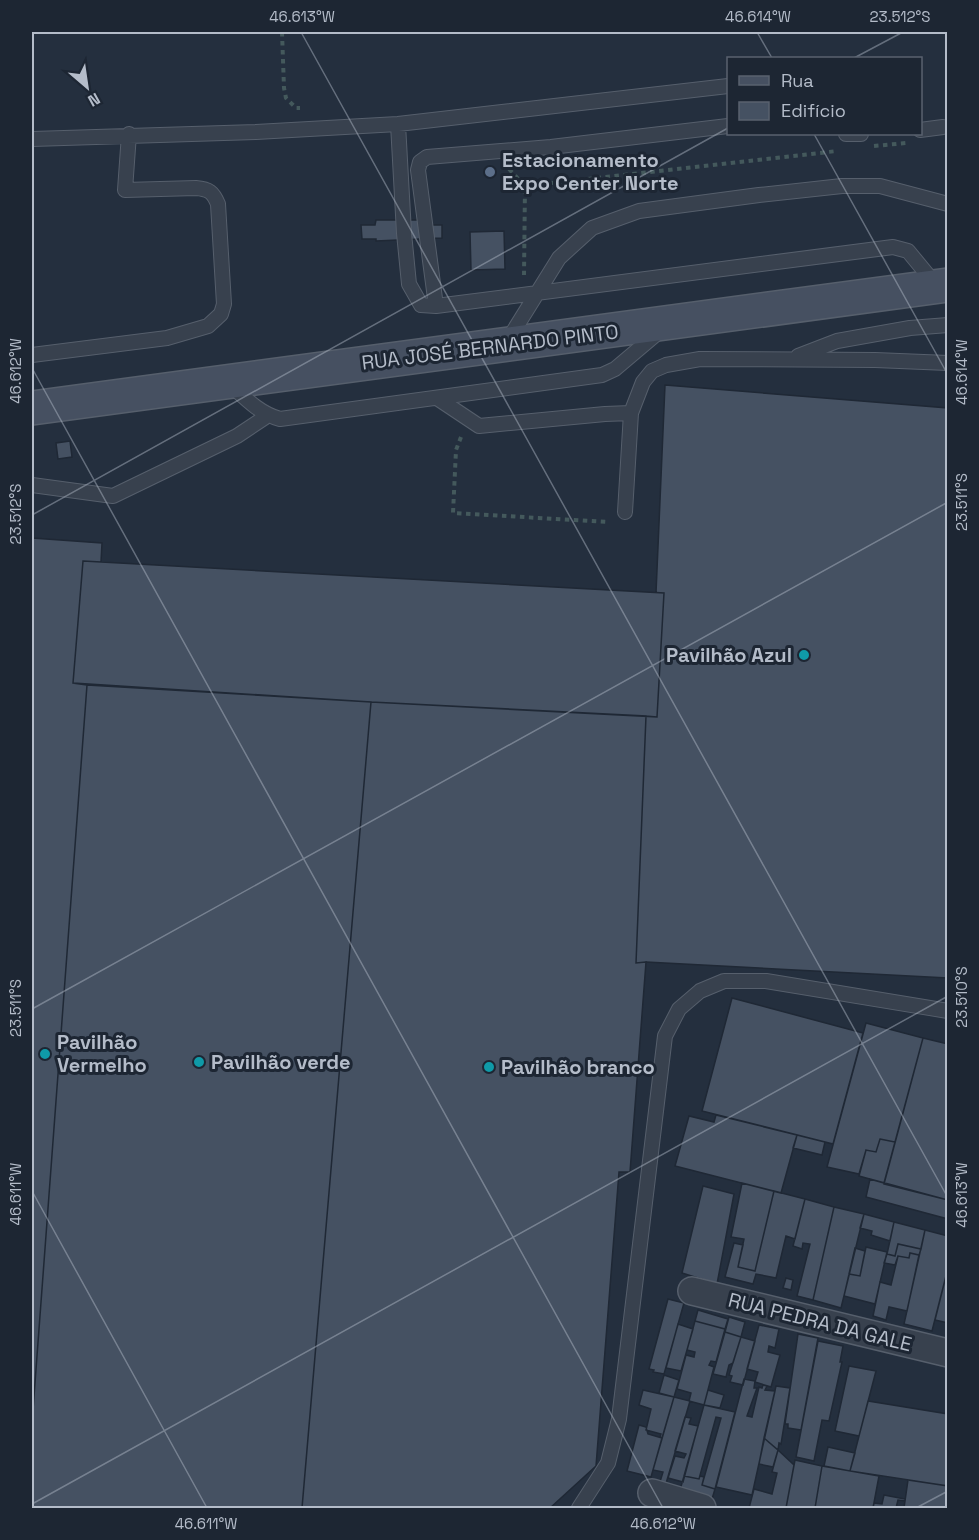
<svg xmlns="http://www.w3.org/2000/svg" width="979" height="1540" viewBox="0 0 979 1540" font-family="'Space Grotesk',sans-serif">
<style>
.building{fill:#455162;stroke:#1f2835;stroke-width:1.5}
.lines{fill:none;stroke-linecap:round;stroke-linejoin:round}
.lane-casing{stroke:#565f6c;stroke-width:16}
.street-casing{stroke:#565f6c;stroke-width:30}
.secondary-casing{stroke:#565f6c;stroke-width:36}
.path{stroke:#44595c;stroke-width:4;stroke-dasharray:4.5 4.5;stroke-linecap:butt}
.lane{stroke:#38414e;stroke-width:14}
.street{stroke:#38414e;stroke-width:27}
.secondary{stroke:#465061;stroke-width:33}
.ticks{fill:none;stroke:#b4bcc9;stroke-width:1.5;stroke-opacity:0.45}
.service-dot{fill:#5c6f8a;stroke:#1d2633;stroke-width:2}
.culture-dot{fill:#0f9aa8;stroke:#1d2633;stroke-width:2}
.labels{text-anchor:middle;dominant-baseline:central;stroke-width:6;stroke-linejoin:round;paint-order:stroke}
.poi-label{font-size:20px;font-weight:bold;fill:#b4bcc9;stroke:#1d2633;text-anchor:start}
.street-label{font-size:20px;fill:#b4bcc9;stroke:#1d2633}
.neatline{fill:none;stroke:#b4bcc9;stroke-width:2}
.ticks-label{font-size:15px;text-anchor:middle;fill:#b4bcc9}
</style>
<rect width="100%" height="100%" fill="#242f3e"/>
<path class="building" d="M376,220H428L427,225H442V238L376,241V239H362L361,225H375Z
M504,231L505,269L471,270L470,232Z
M665,385L948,408V978L646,962L636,963L646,716L657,717L664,593H656Z
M70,441L72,457L58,459L56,443Z
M32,538L102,543L101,562L83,561L73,683L87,685L32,1423Z
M83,561L664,593L657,717L371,702L73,683Z
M87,685L371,702L302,1508H32V1423Z
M371,702L646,716L636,963L646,962L630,1172H619L596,1466L550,1508H302Z
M732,998L863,1033L833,1144L702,1111Z
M866,1023L923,1038L895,1142L880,1139L876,1152L866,1150L859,1174L827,1167Z
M923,1038L948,1044V1200L884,1184Z
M716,1115L797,1135L781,1193L675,1166L689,1116L714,1122Z
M797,1135L825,1142L822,1155L793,1148Z
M880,1139L895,1142L884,1183L859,1176L866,1150L876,1152Z
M870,1179L948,1200V1219L866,1197Z
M742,1183L774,1191L755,1271L738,1267L744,1239L731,1237Z
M703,1186L734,1194L717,1284L682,1273Z
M774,1191L805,1199L795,1239L786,1236L776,1278L756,1274L753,1284L725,1277L734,1243L743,1245L738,1267L755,1271Z
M805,1199L834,1207L813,1300L797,1296L810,1244L803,1243L802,1249L793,1246Z
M834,1207L864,1214L841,1308L813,1300Z
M864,1214L894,1222L890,1241L871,1235L872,1231L860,1228Z
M894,1222L925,1230L921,1249L898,1244L895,1256L887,1254Z
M925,1230L948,1236V1268L932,1331L904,1324Z
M898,1244L921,1249L919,1255L910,1253L909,1258L898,1256L895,1265L884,1263L887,1254L895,1256Z
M866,1247L887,1252L875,1304L844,1296L849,1274L860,1276Z
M855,1248L865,1251L860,1276L849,1274Z
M910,1253L919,1255L907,1311L889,1307L886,1320L873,1316L880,1282L891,1285L898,1256L909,1258Z
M948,1268V1323L935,1320Z
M786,1278L793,1280L791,1290L783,1288Z
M668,1299L684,1303L664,1374L653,1372L654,1370L649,1369Z
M698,1310L728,1319L725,1329L695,1321Z
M729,1317L745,1322L741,1337L725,1332Z
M695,1321L725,1329L716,1362L711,1361L709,1365L714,1367L704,1405L689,1401L691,1393L677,1389L686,1355L694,1357L695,1352L687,1350Z
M678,1324L693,1329L681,1371L666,1368Z
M759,1325L779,1329L775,1348L769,1346L768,1352L780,1355L771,1387L755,1382L758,1372L747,1369Z
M725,1332L741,1337L733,1363L729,1365L726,1377L713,1374Z
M798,1334L818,1338L801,1430L788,1428V1424H785Z
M741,1337L755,1341L743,1385L730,1382L732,1376L729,1375Z
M818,1341L843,1346L840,1362H842L829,1421L822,1420L814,1461L796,1457Z
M849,1366L876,1371L859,1436L835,1431Z
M664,1375L679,1380L674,1397L659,1393Z
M744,1379L755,1381L754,1388H757L747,1416L752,1417L759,1387L762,1388L763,1385L767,1386L765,1390L775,1391L752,1495L716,1487Z
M776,1386L790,1388L781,1444L779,1443L778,1450L764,1438Z
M643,1390L674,1397L662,1438L660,1437L661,1434L646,1430L651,1409L639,1405Z
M708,1390L724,1395L720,1408L704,1405Z
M674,1397L690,1401L665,1487L659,1485L663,1472L653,1470Z
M868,1401L948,1414V1486L850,1471Z
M704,1405L735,1412L715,1489L702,1485L721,1418L716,1417L699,1479L684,1476Z
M685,1417L691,1418L689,1424L698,1426L683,1482L668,1478L675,1456L684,1458L686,1454L675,1451Z
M639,1425L646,1427L648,1434L662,1438L651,1477L627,1471Z
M764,1438L778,1450L773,1467L759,1464Z
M828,1447L855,1453L850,1471L824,1466Z
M778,1450L794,1465L786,1508H749L754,1489L772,1494L777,1473L772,1472Z
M795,1460L822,1466L815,1508H786Z
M822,1466L879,1476L873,1508H815Z
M684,1476L699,1479L700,1476L704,1477L702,1485L715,1489L712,1499L680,1490Z
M908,1480L948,1486V1508H904Z
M884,1495L905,1499V1501L898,1500L896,1508H873L874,1503L882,1504Z"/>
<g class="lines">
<g class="lane-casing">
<path id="lane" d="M398,124L404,233L409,284L421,305L436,306L893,247L908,251L936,285
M920,130L943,127
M846,134H861
M32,139L256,132L398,124L728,86
M436,306L418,170L420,162L427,157L551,147L728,126
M508,340L559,258L592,228L639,211L759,195L842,186H880L948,204
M32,355L167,338L208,326L221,314L224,304L218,204C213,192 209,189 196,188L125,190L129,134
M798,356L837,341L910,328L948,325
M230,384C246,399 259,413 280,419L602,375L615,369L660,331
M437,398L479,426L605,414L631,413
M32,485L113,496L237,436L267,416
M625,512L631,413L643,382L652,371L666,365L700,359L875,360L948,363
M579,1508L608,1463L619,1419L665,1036L679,1009L700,991L724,981H766L948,1011"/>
</g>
<g class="street-casing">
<path id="street" d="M692,1291L948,1353
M652,1493L702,1508"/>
</g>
<g class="secondary-casing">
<path id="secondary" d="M32,408L948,285"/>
</g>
<path class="path" d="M282,32L284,88L286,98L296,108H300
M874,146L906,143
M509,169L525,186L524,275
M525,186L837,151
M461,437L456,450L453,513L609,522"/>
<use href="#lane" class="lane"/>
<use href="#street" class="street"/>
<use href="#secondary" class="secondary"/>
</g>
<path class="ticks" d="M301,32L948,1198M757,32L772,58M854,58L903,32M814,134L948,375M32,368L663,1508M32,515L728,128M32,1009L948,502M32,1191L207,1508M32,1504L948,996M916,1508L948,1491"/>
<circle class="service-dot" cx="490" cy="172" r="6"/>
<g class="culture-dot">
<circle cx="804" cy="655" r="6"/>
<circle cx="45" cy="1054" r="6"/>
<circle cx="199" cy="1062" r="6"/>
<circle cx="489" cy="1067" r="6"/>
</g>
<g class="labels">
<g class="poi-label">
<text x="502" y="160">Estacionamento<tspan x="502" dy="23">Expo Center Norte</tspan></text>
<text x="792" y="655" text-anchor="end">Pavilhão Azul</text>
<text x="57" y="1042">Pavilhão<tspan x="57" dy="23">Vermelho</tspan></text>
<text x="211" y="1062">Pavilhão verde</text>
<text x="501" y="1067">Pavilhão branco</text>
</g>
<g class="street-label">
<text transform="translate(490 347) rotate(-7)">RUA JOSÉ BERNARDO PINTO</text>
<text transform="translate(820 1322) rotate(14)">RUA PEDRA DA GALE</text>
</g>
</g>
<rect width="979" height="1540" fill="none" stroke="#1d2633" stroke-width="66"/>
<rect x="727" y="57" width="195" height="78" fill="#1d2633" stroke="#59626f" stroke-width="1.5"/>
<rect x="739" y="76" width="30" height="9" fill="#465061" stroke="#59626f" stroke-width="1.5"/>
<text x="781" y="87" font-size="18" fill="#b4bcc9">Rua</text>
<rect x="739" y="102" width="30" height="18" fill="#455162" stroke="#59626f" stroke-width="1.5"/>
<text x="781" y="117" font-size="18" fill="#b4bcc9">Edifício</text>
<g transform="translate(87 87) rotate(151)" stroke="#1d2633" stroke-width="4.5" paint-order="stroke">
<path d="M0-4.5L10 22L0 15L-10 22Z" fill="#b4bcc9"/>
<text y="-9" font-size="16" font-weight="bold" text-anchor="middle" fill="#b4bcc9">N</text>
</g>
<rect x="33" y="33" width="913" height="1474" class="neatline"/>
<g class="ticks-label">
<text x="302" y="22">46.613°W</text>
<text x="758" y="22">46.614°W</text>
<text x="900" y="22">23.512°S</text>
<text transform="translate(16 371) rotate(-90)" y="5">46.612°W</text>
<text transform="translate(962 372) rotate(-90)" y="5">46.614°W</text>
<text transform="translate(962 502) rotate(-90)" y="5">23.511°S</text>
<text transform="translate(16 514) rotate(-90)" y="5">23.512°S</text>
<text transform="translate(962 997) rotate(-90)" y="5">23.510°S</text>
<text transform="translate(16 1008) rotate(-90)" y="5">23.511°S</text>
<text transform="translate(16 1194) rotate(-90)" y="5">46.611°W</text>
<text transform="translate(962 1195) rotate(-90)" y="5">46.613°W</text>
<text x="206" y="1529">46.611°W</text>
<text x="663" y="1529">46.612°W</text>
</g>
</svg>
